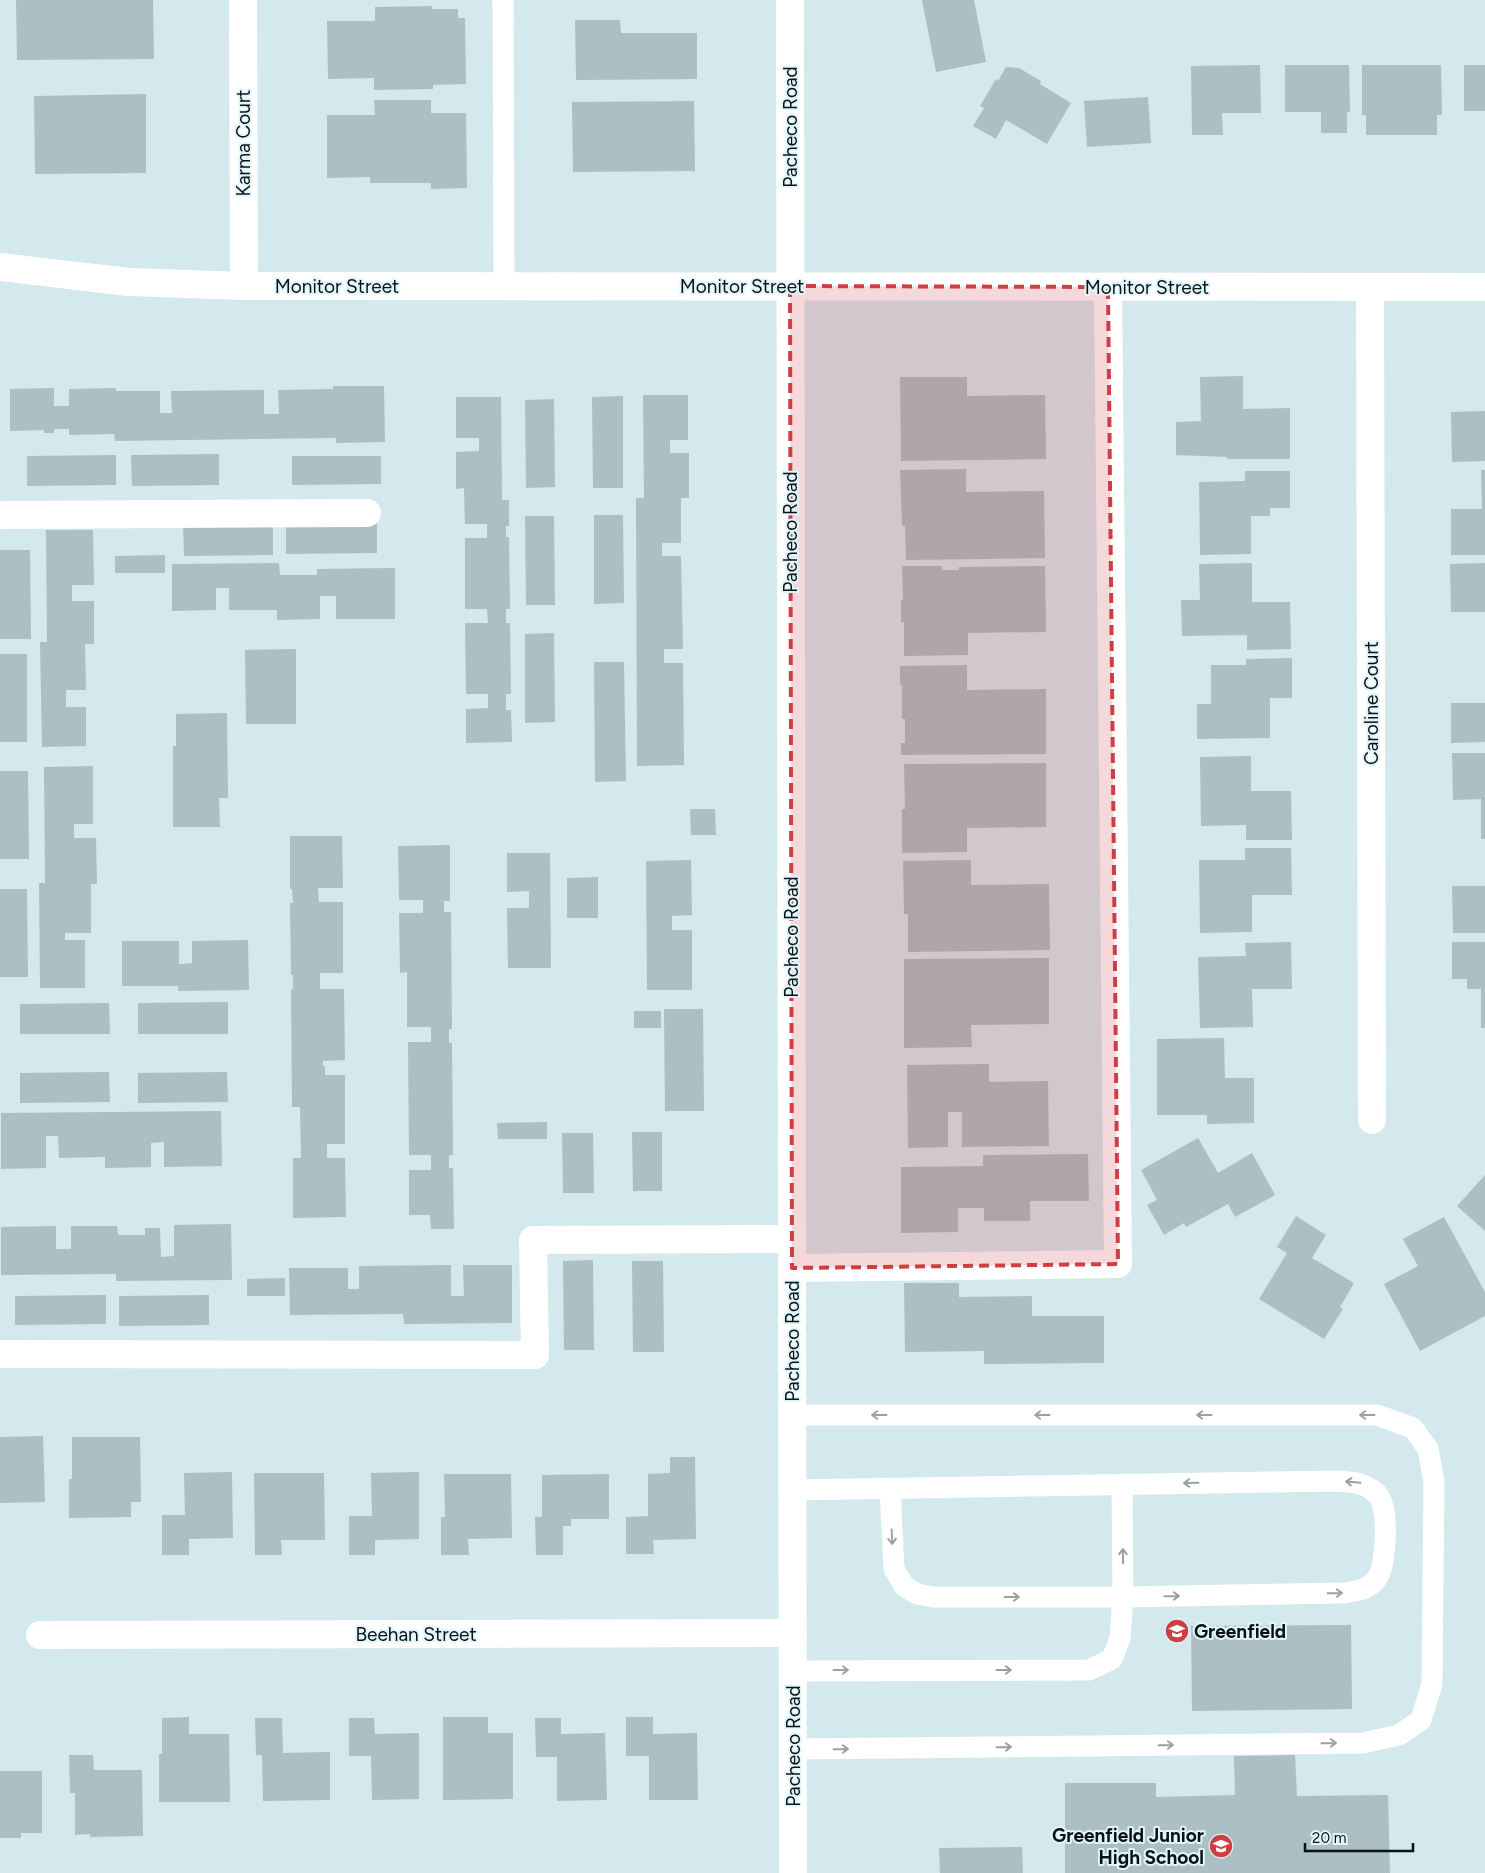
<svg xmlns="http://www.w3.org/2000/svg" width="1485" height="1873" viewBox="0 0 1485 1873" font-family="Figtree,sans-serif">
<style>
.building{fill:#abbfc5}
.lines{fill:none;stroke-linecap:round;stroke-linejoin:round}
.lane{stroke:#fff;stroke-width:21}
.street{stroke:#fff;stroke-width:28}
.secondary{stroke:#fff;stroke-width:28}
.oneway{stroke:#9da0a1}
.marked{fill:#ce3f44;fill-opacity:0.2;stroke:#ce3f44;stroke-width:4;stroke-dasharray:10 6;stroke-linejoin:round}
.labels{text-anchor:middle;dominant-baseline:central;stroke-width:4;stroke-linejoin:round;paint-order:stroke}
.street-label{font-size:19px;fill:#0a1214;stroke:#e0f6fc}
.poi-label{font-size:19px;font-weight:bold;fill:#0a1214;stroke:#e0f6fc;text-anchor:start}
</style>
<rect width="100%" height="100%" fill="#d3e9ee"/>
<path class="building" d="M16,0H153L154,59L17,60Z
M922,0H974L986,62L936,72Z
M432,6V9H458V18H465L466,84L433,85V89L374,90V78L328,79L327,21H375V7Z
M575,20H620L621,33H697V79L576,80Z
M1260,65L1261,113H1222L1223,135H1192L1191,66Z
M1285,65H1349L1350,112H1347V133H1321V112H1285Z
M1362,65H1441L1442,115H1437V135H1366V115H1362Z
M1464,65H1485V111H1464Z
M1006,67L1019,68L1041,81L1040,84L1071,103L1047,144L1006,120L996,139L973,126L984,108L980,106L996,79L998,81Z
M146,94V173L35,174L34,96Z
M1148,97L1151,143L1087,147L1084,101Z
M374,100H431V113H466L467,188L431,189V183H370V177L327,178V115H375Z
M694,101L695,171L573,172L572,102Z
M1243,376V409L1290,408V459H1227V457L1176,455V422L1201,421L1200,377Z
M900,377H967V396L1045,395L1046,459L901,461Z
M333,386H384L385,442L336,443V438L115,441L114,434L69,435V429H54V433H44V430L10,431V389L54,388V406H69V389L116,388V391H160V413H172L171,391L264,390V414H279L278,390L333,389Z
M643,395H688V440H670V453H689V498H681V543H662V556H681L683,649H664V663H683L684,765L637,766L636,498H644Z
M623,396V488H593L592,397Z
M456,397H501L502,500H509V526H506V537H509L510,609H506V623H510L511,694H506V710H511L512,742L466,743V709L488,708V694H466L465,623H488L487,609H465V538H487V524H465L464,488L456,489V452L479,451V438H456Z
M554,399L555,487L526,488L525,400Z
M1485,411V461L1452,462L1451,412Z
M219,454V485L132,486L131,455Z
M116,455V485L27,486V456Z
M292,456H381V484L292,485Z
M966,469V492L1044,491L1045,558L906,560L905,526H902L900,470Z
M1481,470H1485V555H1451V509H1482Z
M1245,471H1290V508H1270V516H1251V554L1200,555L1199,482L1245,481Z
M594,515H623L624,603L594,604Z
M525,516H554L555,605H526Z
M377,523V553L286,554V524Z
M273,524V555L184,556L183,525Z
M46,530H93L94,585H72V601H94V644H85L86,690H66V707H86V746L42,747L40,642H47Z
M0,550H30L31,639H0Z
M165,555V573H115V556Z
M279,563L280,575H317V569L395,568V619H336V596H320V619L277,620V610H229V588H216V610L172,611V564Z
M1252,563V602H1290L1291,649L1247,650V635L1182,636L1181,600H1200L1199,564Z
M1485,563V612H1451L1450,564Z
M902,566H942V570H959V567L1045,566L1046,632L968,633V655L904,656V622H901V600H903Z
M554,633L555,722L525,723V634Z
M296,649V724H246L245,650Z
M0,654H27V742H0Z
M1292,658V698H1270V738L1197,739V704H1211V665H1246V659Z
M594,662H624L626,781L595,782Z
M967,665V690L1046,689V754L901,755V743H905V719H902V685H900V666Z
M1451,703H1485V742L1451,743Z
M227,713L228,798H219L220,827H173V746H176V714Z
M1452,753H1485V839H1481V799L1453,800Z
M1251,756V791H1291L1292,840H1246V825L1201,826L1200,757Z
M1046,763V827L967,828V852L902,853V809H905L904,764Z
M93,766V824H74V838H96L97,884H91V933H65V940H85V988H40L39,883H45L44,767Z
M0,771H28L29,859H0Z
M690,809H715L716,835H691Z
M290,836H342L343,888H318L319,902H343V973H320V989H344L345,1060L323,1061V1066H325V1075H345V1144H327V1158H345L346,1217L293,1218V1158H301L300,1107H292L291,989H293V975H291L290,903H293L292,889H290Z
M450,845V901H444V912H451L452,1029H449V1043H452L453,1155H449V1168H453L454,1229H431L430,1215H409V1170H431V1155H409L408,1042H431V1027H407V972L400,973L399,913H423V900H399L398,846Z
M1245,848H1291L1292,895H1252V932L1200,933L1199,860H1245Z
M507,853H550L551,968H508L507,908H529V891L507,892Z
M691,860L692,915L672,916V930H692V990H647L646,861Z
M971,860V885L1049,884L1050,950L908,952V914H904L903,861Z
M598,877V918H567V878Z
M1452,886H1485V933H1453Z
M0,889H27L28,977H0Z
M248,940L249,990L178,991V986H122V941H179V964L192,963V941Z
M1291,942L1292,989H1252L1253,1027L1200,1028L1198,957L1246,956L1245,943Z
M1452,942H1485V1028H1481V989H1467V979H1452Z
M1049,958V1024L971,1025L972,1047L904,1048V959Z
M228,1002V1034H138V1003Z
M109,1003L110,1034H20V1004Z
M664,1009H703L704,1111H665Z
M634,1011H661V1028H634Z
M1224,1038L1225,1078H1254V1123L1207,1124V1115H1157V1039Z
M989,1064V1082L1048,1081L1049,1146L962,1147V1112H948V1147L908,1148L907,1065Z
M109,1072L110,1102L20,1103V1073Z
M227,1072L228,1102L138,1103V1073Z
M221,1111L222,1166L164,1167V1142L151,1143V1167L105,1168V1157L59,1158L58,1136H46V1168L1,1169V1113Z
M547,1122V1139H498L497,1123Z
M632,1132H662V1191H633Z
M562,1133H593L594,1193H563Z
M1198,1138L1218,1173L1252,1153L1275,1195L1235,1217L1228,1204L1186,1227L1184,1223L1164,1235L1147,1205L1157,1200L1141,1170Z
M1088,1154L1089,1201H1030V1221H984V1208H958V1232L901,1233V1167L983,1166V1155Z
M1485,1175V1231L1457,1206Z
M1296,1216L1326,1235L1312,1258L1354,1283L1340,1307L1343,1309L1324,1339L1259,1299L1287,1253L1277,1247Z
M1444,1217L1485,1292V1316L1420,1351L1384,1284L1418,1266L1403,1239Z
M231,1224L232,1280L116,1281V1274L1,1275V1227L56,1226V1249H71V1226H117L118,1235H145V1228H160L161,1257L174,1256V1225Z
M593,1260L594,1350H564L563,1261Z
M632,1261H663L664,1352H633Z
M451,1265V1296H464L463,1265H512V1323L404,1324L403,1314L290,1315L289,1268H348V1289H359V1266Z
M285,1278V1296H247V1279Z
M904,1283H959V1297L1032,1296V1316H1104V1363L984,1364V1351L905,1352Z
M106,1295V1324L15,1325V1296Z
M209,1295V1325L119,1326V1296Z
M43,1436L45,1502L0,1503V1437Z
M72,1437H140L141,1502H131V1517L69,1518V1479H72Z
M670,1457H695L696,1539L653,1540L654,1554H626V1517L648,1516V1474L670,1473Z
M232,1472L233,1538L189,1539V1555H162V1515H185L184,1473Z
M419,1472V1539L375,1540V1555H349V1516H372L371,1473Z
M254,1473H324L325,1540H281L282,1555H255Z
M444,1474H511L512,1538L468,1539L469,1555H441V1517H445Z
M609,1474V1519H571V1526H563V1555H536L535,1517H542V1475Z
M1351,1625L1352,1709L1192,1711L1191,1626Z
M189,1717V1734H229L230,1802H159V1754H162V1718Z
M443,1717H488V1733H513V1799L443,1800Z
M626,1717H653V1734L697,1733L698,1800H649V1756H626Z
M255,1718H282L283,1753L330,1752V1800L263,1801L262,1755H256Z
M349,1718H374L375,1734L419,1733V1799L372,1800L371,1756H349Z
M535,1718H561V1734L605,1733L607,1800L557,1801V1757H536Z
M69,1755H93L94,1770H142L143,1836L90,1837V1834L75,1835V1793H70Z
M1295,1755L1297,1796L1388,1795L1390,1873H1065V1783H1156V1797L1235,1795L1234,1756Z
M0,1771H42V1833H21V1838H0Z
M1022,1847L1023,1873H940L939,1848Z"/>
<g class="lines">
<path class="lane" d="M503,0L504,286
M792,1415H1377L1413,1428L1428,1449L1434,1482L1432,1684L1421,1720L1399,1735L1363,1743L793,1749
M792,1490L1337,1481C1352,1482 1364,1482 1376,1493C1390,1504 1386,1560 1379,1575C1371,1590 1357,1591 1343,1593L1123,1597H933L917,1594L904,1586L894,1569L890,1488
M793,1671L1089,1670L1112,1659L1120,1638L1123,1597L1122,1484"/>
<path class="street" d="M243,0L244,286
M1370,287L1372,1120
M0,515L367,513
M792,1268L1118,1264L1108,287
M0,1354L535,1355L533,1240L792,1239
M40,1635L793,1633"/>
<path class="secondary" d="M790,0L793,1873
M0,267L129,282L244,286L1485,287"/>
</g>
<defs><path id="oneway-shaft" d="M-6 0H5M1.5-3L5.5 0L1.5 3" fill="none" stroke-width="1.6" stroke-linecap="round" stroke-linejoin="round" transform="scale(1.25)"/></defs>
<g class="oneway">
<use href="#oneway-shaft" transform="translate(879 1415) rotate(-180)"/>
<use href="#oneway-shaft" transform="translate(1042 1415) rotate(-180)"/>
<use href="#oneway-shaft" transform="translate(1204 1415) rotate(-180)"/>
<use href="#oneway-shaft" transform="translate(1367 1415) rotate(-180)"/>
<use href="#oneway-shaft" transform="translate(1353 1482) rotate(-175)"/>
<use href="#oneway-shaft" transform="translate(1191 1483) rotate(179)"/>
<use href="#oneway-shaft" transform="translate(892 1537) rotate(87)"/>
<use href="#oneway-shaft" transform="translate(1123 1556) rotate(-91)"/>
<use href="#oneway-shaft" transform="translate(1335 1593) rotate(-1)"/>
<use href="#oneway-shaft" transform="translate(1172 1596) rotate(-1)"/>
<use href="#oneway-shaft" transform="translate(1012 1597)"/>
<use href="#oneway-shaft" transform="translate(841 1670)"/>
<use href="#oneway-shaft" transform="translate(1004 1670)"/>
<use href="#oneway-shaft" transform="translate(1329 1743) rotate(-1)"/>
<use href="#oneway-shaft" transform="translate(1166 1745) rotate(-1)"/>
<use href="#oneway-shaft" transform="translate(1004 1747) rotate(-1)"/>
<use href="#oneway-shaft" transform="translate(841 1749) rotate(-1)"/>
</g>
<path class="marked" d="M790,286L1108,287L1118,1264L792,1268Z"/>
<defs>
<g id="school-disc" transform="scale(1.25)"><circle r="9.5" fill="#ce3f44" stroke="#e0f6fc"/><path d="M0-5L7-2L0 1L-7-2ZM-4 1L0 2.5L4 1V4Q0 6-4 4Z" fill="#fff"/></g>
</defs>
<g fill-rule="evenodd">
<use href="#school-disc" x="1177" y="1631"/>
<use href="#school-disc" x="1221" y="1846"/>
</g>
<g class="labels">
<g class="street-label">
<text transform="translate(790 127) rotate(-90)">Pacheco Road</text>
<text transform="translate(243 143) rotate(-90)">Karma Court</text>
<text x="337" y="286">Monitor Street</text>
<text x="742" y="286">Monitor Street</text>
<text x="1147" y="287">Monitor Street</text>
<text transform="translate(790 532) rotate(-90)">Pacheco Road</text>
<text transform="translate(1371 703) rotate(-90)">Caroline Court</text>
<text transform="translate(791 937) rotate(-90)">Pacheco Road</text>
<text transform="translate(792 1341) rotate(-90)">Pacheco Road</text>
<text x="416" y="1634">Beehan Street</text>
<text transform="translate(793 1746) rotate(-90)">Pacheco Road</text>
</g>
<g class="poi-label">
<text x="1194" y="1631">Greenfield</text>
<text x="1204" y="1835" text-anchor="end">Greenfield Junior<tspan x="1204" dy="22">High School</tspan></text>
</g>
</g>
<path d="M1305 1843v8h108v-8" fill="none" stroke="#0a1214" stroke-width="2.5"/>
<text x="1312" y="1843" font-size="15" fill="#0a1214" stroke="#e0f6fc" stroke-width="4" paint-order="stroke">20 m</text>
</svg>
